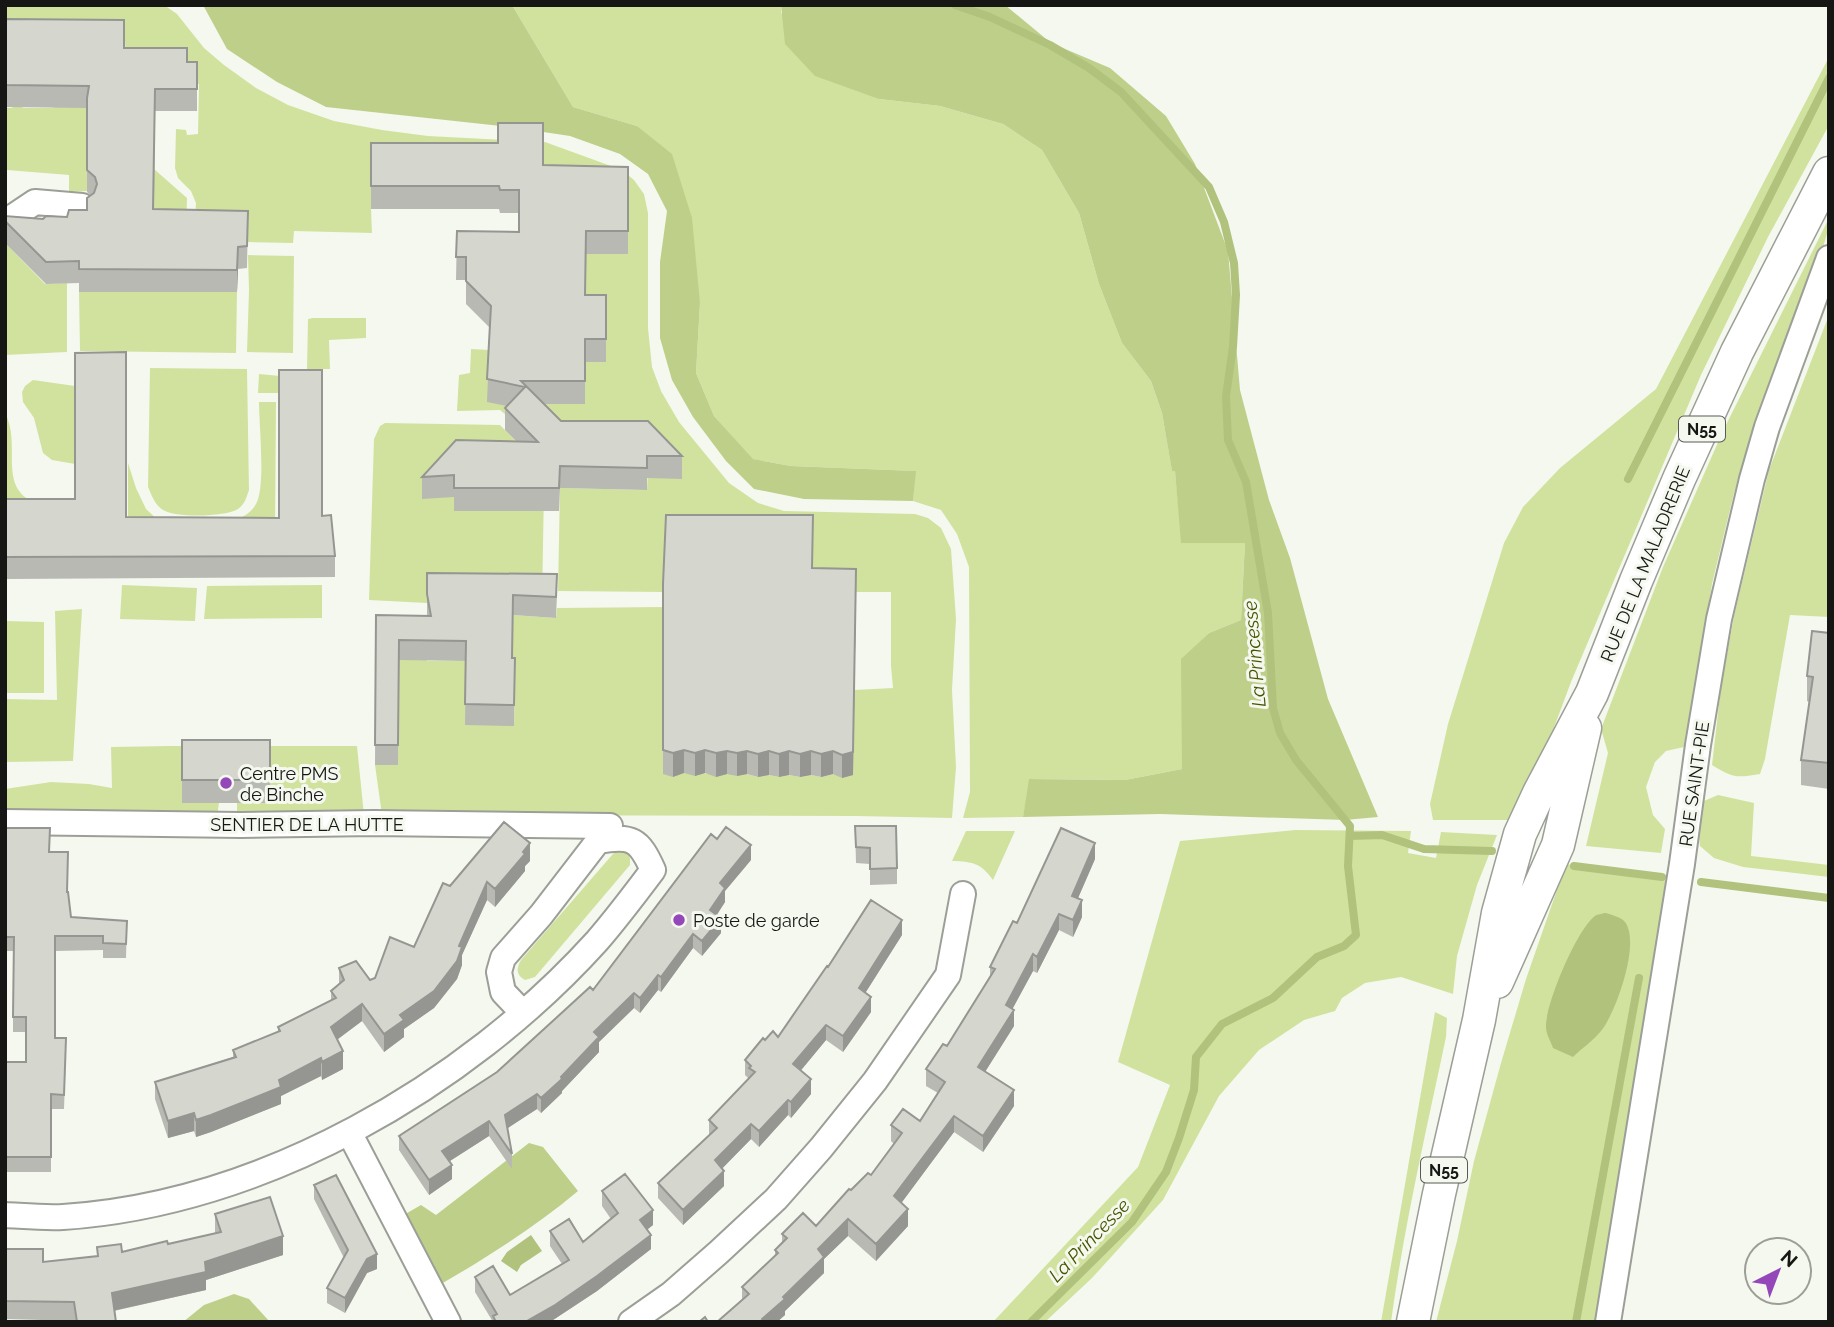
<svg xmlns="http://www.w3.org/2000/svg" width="1834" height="1327" viewBox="0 0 1834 1327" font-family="Raleway,sans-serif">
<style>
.green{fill:#d1e29f}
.forest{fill:#becf8a}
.water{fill:#b1c27d}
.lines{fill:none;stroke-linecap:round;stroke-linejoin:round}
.stream{stroke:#b1c27d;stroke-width:8}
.minor-casing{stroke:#9c9f97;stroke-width:28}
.major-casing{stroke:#9c9f97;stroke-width:35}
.minor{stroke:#fff;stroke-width:24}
.major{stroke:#fff;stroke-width:32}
.wall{fill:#b7b9b2}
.shaded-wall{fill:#959691}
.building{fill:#d5d7cf;stroke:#959691;stroke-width:2}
.poi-dot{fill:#9347b9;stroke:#f5f8ef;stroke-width:2.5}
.labels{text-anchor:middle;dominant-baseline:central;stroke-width:6;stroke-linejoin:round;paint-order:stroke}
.shield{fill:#f5f8ef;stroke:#595a56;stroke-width:2}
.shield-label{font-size:16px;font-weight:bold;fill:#161714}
.street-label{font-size:18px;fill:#161714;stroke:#f5f8ef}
.poi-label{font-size:18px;fill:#161714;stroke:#f5f8ef;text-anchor:start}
.water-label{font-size:19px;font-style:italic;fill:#465400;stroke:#f5f8ef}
</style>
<rect width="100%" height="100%" fill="#f5f8ef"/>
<path class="green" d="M5,5H164L177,14L204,48L224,65L256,88L288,105L334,121L382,130L428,136L545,142L622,170L634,180L644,194L648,213V328L652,367L661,391L679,422L729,483L758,503L784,511L915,514L928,518L941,528L951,549L956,619L952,690L956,767L952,818L856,816L382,815L375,765H398L399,636H376L377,615H427V661H490L514,726L515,679L513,661V615L556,618L557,608L664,607L673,777L684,773L747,774L758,777L769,775L779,777L789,775L800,777L811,775L821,777L833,774L854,690L893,688L891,666V592H812L813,539L663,592L558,591L560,488L647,490L648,469L561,444L530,404H584L563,275L628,189L371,209L372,233L294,231L293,243L248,242L247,233L194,232L196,203L191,191L178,178L175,168L176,129L186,130L187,135L198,134L199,84L126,67L125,40L5,38Z
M512,5H781V13L879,99L940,106L1003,124L1042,150L1079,213L1099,284L1122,343L1151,381L1162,413L1172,470L1175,471L1182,543H1245L1241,620L1209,633L1182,659V769L1125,780L1030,779L1023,817L963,818L970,792L969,567L957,534L941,510L913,501L915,471L791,466L752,459L714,416L696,373L700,303L637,126L573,107Z
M1829,57V125L1768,237L1701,375L1571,682L1543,757L1512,820H1433L1430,804L1448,724L1504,543L1523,507L1560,468L1656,389Z
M17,101L23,108H53L59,102L90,104L87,139V191L69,192V175L7,170L5,177V108H12Z
M154,169L187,198L186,232H153Z
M1829,218V227L1818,264L1761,414L1734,493L1712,584L1701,654L1698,700L1684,747L1666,751L1655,762L1646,787L1653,815L1665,829L1661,853L1586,846L1608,753L1601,729L1663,567L1723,431Z
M5,243L45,284L67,283V352L5,355Z
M248,255L294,256L293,353L247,352L249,290Z
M79,292H237L236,353L80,351Z
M1829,315V617L1790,615L1765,759L1760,774C1736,778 1733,778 1712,765L1721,687L1734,616L1769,470Z
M313,318H366V338L329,340L330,369H307L308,319Z
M471,349L490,350L518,404V425L500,410L457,411L459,375L470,373Z
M150,368L247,369L249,490C246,498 245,504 238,509C226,517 176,518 163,510C155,505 152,496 148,487Z
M259,374L280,376L279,393H258Z
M33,380L75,386V464L52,460L43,453L34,418L23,402L22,392L25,386Z
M259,402H276L275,536L234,521C243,517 251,513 256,504C266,486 259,425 259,402Z
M5,413C21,443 0,481 28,499L5,520Z
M385,423L500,425L519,444L430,498H439L454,487V511H540L544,488L542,602L427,603L369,600L374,439L380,426Z
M128,463L136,488L146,509L159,521L128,536Z
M122,585L197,588L195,621L120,619Z
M322,585V618L204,619L207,586Z
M82,609L73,761L5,762V699L57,700L55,611Z
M5,621L44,622V693H5Z
M169,746H357L364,815L237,816V803H219L217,816H5V789L51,782L89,784L112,788L111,747Z
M1718,795L1754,803L1751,856L1829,865V877L1743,867L1714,858L1700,846L1698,830L1704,801Z
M1295,830L1411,831L1408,853L1436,858L1441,832L1497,835L1477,885L1457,956L1453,994L1401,977L1365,983L1342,998L1335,1011L1304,1020L1259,1050L1219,1096L1163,1200L1092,1278L1045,1322H993L1138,1167L1170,1085L1118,1062L1180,841Z
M966,831H1015L993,880C980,862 972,862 952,861Z
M618,850L626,851L630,858V865L535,977L525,980C516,975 516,969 521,960L612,855Z
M1566,864L1669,881L1599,1322H1436L1457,1241L1474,1161L1501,1063L1526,979Z
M1435,1012L1447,1018L1446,1037C1426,1132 1404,1226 1391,1322H1381Z"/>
<path class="forest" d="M203,5H512L573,107L637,126L672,154L692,218L700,303L696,373L714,416L753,459L791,466L916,471L913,501L804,499L754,489L726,461L693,417L672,380L660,338V262L667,211L648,174L620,154L570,136L510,127L326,107L277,82L227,49Z
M781,5H1005L1051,43L1110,68L1166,116L1195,164L1228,251L1240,390L1269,500L1290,558L1328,699L1378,817L1345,820L1160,814L1023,817L1029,779L1125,780L1182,769L1181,659L1209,633L1241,620L1245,543H1181L1175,471H1172L1162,413L1151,381L1122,343L1099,284L1079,213L1042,150L1003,124L940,106L879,99L815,76L785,44Z
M529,1143L543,1147L578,1191C533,1229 481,1261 431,1290L395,1220L421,1205L436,1215Z
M234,1294L249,1299L270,1322H183L204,1305Z"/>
<path class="water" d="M1606,913C1612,915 1621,917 1625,922C1641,942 1616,1013 1601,1031C1593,1041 1582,1048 1573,1057L1553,1048C1551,1042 1546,1034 1546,1027C1545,1005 1577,929 1595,916C1596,915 1604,913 1606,913Z
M531,1235L542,1251L521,1265L517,1272L501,1261L507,1252Z"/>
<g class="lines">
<path class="stream" d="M955,5L990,17L1050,45L1089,68L1121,92L1209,187L1224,222L1234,263L1236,295L1233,347L1226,396L1228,440L1246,482L1268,613L1273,708L1280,733L1296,760L1350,826L1348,866L1356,935L1344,946L1317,957L1273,998L1222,1024L1196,1057L1194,1090L1179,1138L1166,1172L1132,1222L1031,1322
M1628,479L1829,78
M1350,836L1382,835L1424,849L1492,851
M1574,866L1662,877
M1701,882L1829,898
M1576,1322L1639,978"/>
<g class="minor-casing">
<path id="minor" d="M5,222L35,202L82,206
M5,822L241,825L374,823L610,826
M349,1132L448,1322
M5,1215C24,1216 44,1218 63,1217C262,1204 465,1087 597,941C617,918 635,894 653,870C639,839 632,835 598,841L541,915L503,958L499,972L503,992L523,1013
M631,1322L671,1294L719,1252L776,1199L821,1148L875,1081L948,975L963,894
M1608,1322L1682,864L1698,745L1719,619L1752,479L1767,427L1829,258"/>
</g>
<g class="major-casing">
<path id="major" d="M1497,982L1558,845L1585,728
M1413,1322L1439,1194L1479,1020L1498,913L1520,834L1539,793L1592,693L1636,581L1679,479L1737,352L1829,173"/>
</g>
<use href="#minor" class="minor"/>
<use href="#major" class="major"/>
</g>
<path class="wall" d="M5,19L187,62H197V111H155L154,209L248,211L247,268L238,269L237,292H79V283L46,284L5,243V216L43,219L67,217L87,210L90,195L87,192V108L5,107Z
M371,143L543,165L628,167V254H586L585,295H606V362H585V404H544L561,421L682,456V479L647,478V490L560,488L559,511H454V497L422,499V477L516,441L505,430V408L507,406L487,402L490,328L466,304V280H456L457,231L519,232V213H500L499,209H371Z
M5,499L126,517L279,518L322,516L335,556V577L5,579Z
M813,568L856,592L853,775L842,778L833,774L821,777L811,775L800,777L789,775L779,777L769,775L758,777L747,774L737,776L727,774L716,777L705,773L695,776L684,773L673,777L663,774V584Z
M427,573L557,594L556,618L513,615V658H515L514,726L465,725L466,661L399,660L398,765H375L376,615L427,616Z
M1829,633V789L1801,785V760L1809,702L1807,701V676Z
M182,740H270V803H182Z
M855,826L897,868V884L870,885V864L856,863Z
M5,828L50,852L68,867L67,892L71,917L127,921L126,958H103V950L55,951V1038L66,1053L64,1109H51V1172H5V1062H26V1032H13V951H5Z
M1095,859L1078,898L1082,917L1073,937L1059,930L1037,973L1033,971L1012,1009L1014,1026L985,1072L1014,1106L983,1152L954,1132L901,1203L908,1226L876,1261L848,1236L824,1259V1273L785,1311V1315L777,1322H717L742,1300V1287L775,1257V1250L782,1242V1234L816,1226L851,1190L871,1175L894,1144L891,1141V1125L920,1121L938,1093L926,1086V1069L947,1046L990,977V967L1017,923Z
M751,860L725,891V902L717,915L721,933L702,956L693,948L661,992L658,990L640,1013L634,1008L599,1042V1052L562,1091V1093L541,1113L537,1109L507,1128L512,1154V1169L489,1136L450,1161L452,1179L429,1195L399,1150V1136L497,1072L593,990Z
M530,861L525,866V871L495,907L487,900L462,955V965L457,979L434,1008L404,1029V1037L384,1052L362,1021L337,1040L343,1069L322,1080L321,1076L281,1096V1104L211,1132L196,1137L194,1131L168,1138L155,1099V1082L233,1057V1050L278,1032V1027L331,1000V991L339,984V968L370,980L375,978L414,947L450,886Z
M902,935L865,993L871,1012L843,1052L826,1040L801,1070L811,1094L791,1118L788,1115L759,1147L751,1139L722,1168L724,1186L683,1225L658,1198V1183L709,1136V1120L749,1079L745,1075V1060L765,1040L778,1037L828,967Z
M314,1185L377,1269L367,1273L345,1313L327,1303V1288L344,1258L314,1199Z
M602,1191L653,1225L647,1230L651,1249L597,1291L550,1322H493L475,1292V1277L510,1295L562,1264L550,1246V1231L583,1242L611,1219L602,1206Z
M215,1214L283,1255L206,1280V1290L114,1311L116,1322L5,1319V1249L43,1262L97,1256V1247L122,1252L168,1244L215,1233Z"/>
<path class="shaded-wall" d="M238,247V269L237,292V270Z
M856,592L853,775L842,778V755Z
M684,750V773L673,777V753Z
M705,750V773L695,776V753Z
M727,751V774L716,777V753Z
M747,751V774L737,776V753Z
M769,751V775L758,777V754Z
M789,751V775L779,777V754Z
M811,751V775L800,777V754Z
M833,751V774L821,777V754Z
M530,843V861L525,866V871L495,907V889Z
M1095,843V859L1072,912V896Z
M751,845V860L725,891V902L710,925V910L720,883Z
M487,882V900L462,955V965L457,979L434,1008L404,1029V1037L384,1052V1034L459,946Z
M1082,900V917L1073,937V920Z
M1059,914V930L1037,973V957Z
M721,918V933L702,956V941Z
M902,920V935L859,1003V988Z
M693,934V948L661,992V977Z
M1033,954V971L1006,1021V1005Z
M658,975V990L640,1013V998Z
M634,993V1008L599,1042V1052L562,1091V1093L541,1113V1098L561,1077L594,1032Z
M871,997V1012L843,1052V1036Z
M362,1004V1021L331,1044V1027Z
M1014,1010V1026L978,1083V1067Z
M826,1025V1040L793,1080V1064Z
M343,1051V1069L322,1080V1062Z
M321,1058V1076L281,1096V1104L211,1132L196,1137V1120Z
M811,1079V1094L791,1118V1102Z
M1014,1090V1106L983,1152V1136Z
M537,1094V1109L505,1130V1115Z
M788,1100V1115L759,1147V1131Z
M194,1113V1131L168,1138V1121Z
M954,1116V1132L894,1213V1196Z
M489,1121V1136L442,1166V1151Z
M751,1124V1139L715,1176V1160Z
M452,1165V1179L429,1195V1180Z
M724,1171V1186L683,1225V1210Z
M908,1209V1226L876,1261V1244Z
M653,1210V1225L640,1235V1220Z
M848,1219V1236L824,1259V1273L785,1311V1315L777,1322H762V1319L783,1297L818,1249Z
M651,1235V1249L597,1291L550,1322H525Z
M283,1236V1255L206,1280V1290L112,1311V1293Z
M377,1254V1269L367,1273L345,1313V1298L367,1259Z"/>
<path class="building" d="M5,19L124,20V48H187V62H197V89H155L153,209L248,211L247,246L238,247L237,270L79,269V261L46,262L5,221V216L43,219L46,216L67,217L69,210H87V198L94,193L97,184L95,177L87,170V98L89,86L5,85Z
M498,123H543V165L628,167V231H586L585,295H606V339H585V381H521L561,421H648L682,456H647V468L560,466L559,488H454V475L422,477L456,440L538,442L505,408L525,387L487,379L491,306L466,281V257H456L457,231L519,232V190H500L499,186H371V143H498Z
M126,352V517L279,518V370H322V516L331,515L335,556L5,557V499H75V353Z
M666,515H813L812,568L856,569L853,752L842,755L833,751L821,754L811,751L800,754L789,751L779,754L769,751L758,754L747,751L737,753L727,751L716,753L705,750L695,753L684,750L673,753L663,750V584Z
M427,573L557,574L556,597L513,595L512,658H515L514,705L465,704L466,641L399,640L398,745H375L376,615L431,616L427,594Z
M1812,631L1829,633V763L1801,760L1813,677L1807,676Z
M182,740H270V780H182Z
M504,822L530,843L523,852L525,854L495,889L487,882L459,946L462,947L457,961L434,991L400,1015L404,1020L384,1034L362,1004L331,1027L343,1051L322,1062L321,1058L279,1080L281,1087L211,1115L196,1120L194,1113L168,1121L155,1082L236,1057L233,1050L280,1031L278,1027L336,998L331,991L344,980L339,968L356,961L370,980L375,978L390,937L414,947L443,883L450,886Z
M855,826H896L897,868L870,869V848L856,847Z
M726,827L751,845L720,883L725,888L710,910L721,918L702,941L693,934L661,977L658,975L640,998L634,993L594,1032L599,1037L561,1077L562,1079L541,1098L537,1094L505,1115L512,1154L489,1121L442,1151L452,1165L429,1180L399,1136L497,1072L590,987L593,990L711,834L717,839Z
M5,828H50L49,852H68L67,892H68L71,917L127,921L126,944L103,943V936H55V1038H66L64,1095L51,1094V1157H5V1062H26V1017H13L14,937H5Z
M1061,828L1095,843L1072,896L1082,900L1073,920L1059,914L1037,957L1033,954L1006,1005L1014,1010L978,1067L1014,1090L983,1136L954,1116L894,1196L908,1209L876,1244L848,1219L818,1249L824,1257L783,1297L785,1299L762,1319L765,1322H717L749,1294L742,1287L778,1253L775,1250L787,1238L782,1234L803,1213L816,1226L849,1189L851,1190L868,1173L871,1175L902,1133L891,1125L903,1109L920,1121L945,1082L926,1069L943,1044L947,1046L995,969L990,967L1013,921L1017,923Z
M871,900L902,920L859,988L871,997L843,1036L826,1025L793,1064L811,1079L791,1102L788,1100L759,1131L751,1124L715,1160L724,1171L683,1210L658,1183L717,1128L709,1120L755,1072L749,1068L751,1066L745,1060L763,1038L765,1040L773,1031L778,1037L827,966L828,967Z
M625,1174L653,1210L640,1220L651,1235L597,1276L555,1305L525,1322H496L493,1316L497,1314L475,1277L493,1266L510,1295L569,1260L550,1231L569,1219L583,1242L618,1213L602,1191Z
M336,1175L377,1254L367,1259L345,1298L327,1288L348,1250L314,1185Z
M270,1197L283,1236L205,1262L206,1272L112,1293L116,1322H77L74,1302L5,1301V1249H43V1262L98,1256L97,1247L121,1244L122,1252L167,1241L168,1244L221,1232L215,1214Z
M705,1317L708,1322H699Z"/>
<g class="poi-dot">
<circle cx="226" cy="783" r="7"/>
<circle cx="679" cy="920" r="7"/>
</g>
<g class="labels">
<g class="shield">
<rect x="1679" y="416.5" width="46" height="25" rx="5"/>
<rect x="1421" y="1157.5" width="46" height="25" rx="5"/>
</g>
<g class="shield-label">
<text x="1702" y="429">N55</text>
<text x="1444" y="1170">N55</text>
</g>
<g class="street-label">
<text transform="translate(1645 564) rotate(-68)">RUE DE LA MALADRERIE</text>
<text transform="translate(1694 784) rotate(-82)">RUE SAINT-PIE</text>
<text x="307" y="824">SENTIER DE LA HUTTE</text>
</g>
<g class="poi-label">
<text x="240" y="773">Centre PMS<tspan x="240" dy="21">de Binche</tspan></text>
<text x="693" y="920">Poste de garde</text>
</g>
<g class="water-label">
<text transform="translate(1254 654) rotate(-95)">La Princesse</text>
<text transform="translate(1089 1240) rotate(-46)">La Princesse</text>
</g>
</g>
<rect width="1834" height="1327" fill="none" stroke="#161714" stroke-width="14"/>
<g transform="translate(1778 1271) rotate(42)"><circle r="33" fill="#f5f8ef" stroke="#9c9e97" stroke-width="2"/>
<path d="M0-5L12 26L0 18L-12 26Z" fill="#9347b9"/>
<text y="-10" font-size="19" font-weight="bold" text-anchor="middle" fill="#161714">N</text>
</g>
</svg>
